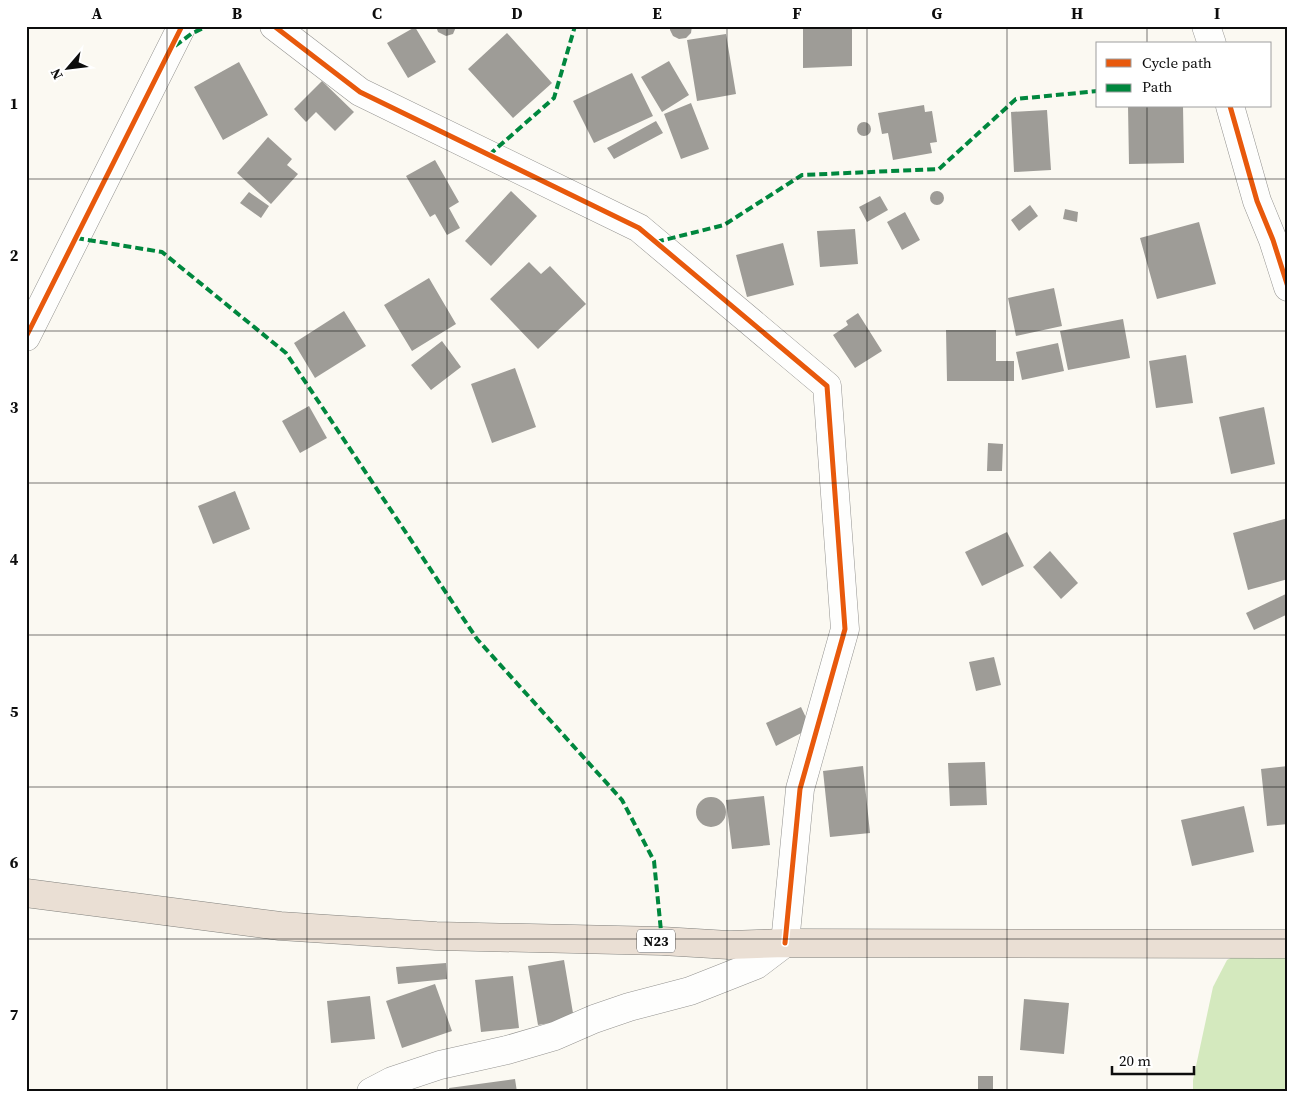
<svg xmlns="http://www.w3.org/2000/svg" width="1314" height="1118" viewBox="0 0 1314 1118" font-family="'Source Serif 4',serif">
<style>
.forest{fill:#d4e9be}
.building{fill:#9e9c97}
.lines{fill:none;stroke-linecap:round;stroke-linejoin:round}
.minor-casing{stroke:#949390;stroke-width:29}
.highway-casing{stroke:#81817d;stroke-width:29}
.minor{stroke:#fefefd;stroke-width:28}
.highway{stroke:#eadfd4;stroke-width:28}
.quiet{stroke:#00873e;stroke-width:4;stroke-dasharray:8 4;stroke-linecap:butt}
.cycleway-casing{stroke:#fff;stroke-width:8}
.cycleway{stroke:#e8590c;stroke-width:5}
.grid{fill:none;stroke:#0d0d0d;stroke-width:1;stroke-opacity:0.55}
.labels{text-anchor:middle;dominant-baseline:central;stroke-width:5;stroke-linejoin:round;paint-order:stroke}
.shield{fill:#fff;stroke:#565656;stroke-width:1}
.shield-label{font-size:14px;font-weight:bold;fill:#0d0d0d}
.neatline{fill:none;stroke:#0d0d0d;stroke-width:2}
.grid-label{font-size:16px;text-anchor:middle;font-weight:bold;fill:#0d0d0d}
</style>
<rect width="100%" height="100%" fill="#fbf9f2"/>
<path class="forest" d="M1247,949H1288V1092H1193V1080L1213,987L1227,960Z"/>
<path class="building" d="M436,26H456V27L453,34L446,36L438,32Z
M670,26H692L691,33L686,38L679,39L673,36L670,30Z
M803,26H852V66L803,68Z
M415,27L436,62L408,78L387,43Z
M507,33L552,83L513,118L468,69Z
M726,34L736,94L697,101L687,40Z
M669,61L689,95L662,112L641,77Z
M239,62L268,115L223,140L194,87Z
M632,73L653,116L594,143L573,101Z
M322,81L354,112L335,131L316,112L306,122L294,109Z
M691,103L709,149L681,159L664,114Z
M924,105L925,112L932,111L937,142L930,143L932,153L893,160L888,133L882,134L878,113Z
M1128,106H1183L1184,163L1129,164Z
M1047,110L1051,170L1014,172L1011,112Z
M656,121L663,133L614,159L607,148Z
M857 129a7 7 0 1 1 14 0a7 7 0 1 1-14 0Z
M268,137L292,159L287,165L298,174L271,204L237,173Z
M435,160L459,202L449,208L460,228L447,235L435,214L430,217L406,176Z
M511,191L537,216L491,266L465,241Z
M930 198a7 7 0 1 1 14 0a7 7 0 1 1-14 0Z
M249,192L269,206L261,218L240,203Z
M880,196L888,210L867,222L859,207Z
M1030,205L1038,216L1019,231L1011,220Z
M1065,209L1078,212L1077,222L1063,219Z
M905,212L920,240L902,250L887,222Z
M1199,222L1216,284L1157,299L1140,238Z
M855,229L858,264L820,267L817,231Z
M783,243L794,285L747,297L736,255Z
M529,262L541,274L550,266L586,304L538,349L490,299Z
M429,278L456,324L412,351L384,305Z
M1054,288L1062,326L1016,336L1008,298Z
M344,311L366,346L315,378L294,343Z
M858,313L882,351L855,368L833,335L848,325L846,321Z
M1123,319L1130,358L1068,370L1060,331Z
M946,330H996V361H1014V381H947Z
M442,341L461,367L431,390L411,365Z
M1058,343L1064,371L1022,380L1016,352Z
M1186,355L1193,403L1156,408L1149,361Z
M515,368L536,427L492,443L471,384Z
M309,406L327,438L300,453L282,421Z
M1264,407L1275,464L1231,474L1219,417Z
M988,443L1003,444L1002,471H987Z
M235,491L250,529L213,544L198,506Z
M1288,518V579L1248,590L1233,533Z
M1007,532L1024,566L982,586L965,552Z
M1050,551L1078,583L1061,599L1033,567Z
M1288,593V614L1254,630L1246,613Z
M994,657L1001,685L976,691L969,662Z
M801,707L811,728L776,746L766,723Z
M985,762L987,805L950,806L948,763Z
M863,766L870,833L830,837L823,771Z
M1288,766V824L1267,826L1261,769Z
M764,796L770,845L732,849L726,800Z
M696 812a15 15 0 1 1 30 0a15 15 0 1 1-30 0Z
M1244,806L1254,852L1192,866L1181,820Z
M564,960L574,1019L538,1025L528,966Z
M446,963L447,979L398,984L396,967Z
M513,976L519,1028L481,1032L475,980Z
M435,984L452,1031L402,1048L386,1001Z
M370,996L375,1039L331,1043L327,1001Z
M1024,999L1069,1003L1064,1054L1020,1050Z
M978,1076H993V1092H978Z
M515,1079L517,1092H450L449,1088Z"/>
<g class="lines">
<g class="minor-casing">
<path id="minor" d="M274,26L360,92L639,228L827,386L845,629L800,789L785,943L756,965L690,991L629,1007L594,1019L555,1036L507,1050L440,1065L392,1081L371,1092
M1206,26L1212,44
M1230,106L1257,201L1273,240L1288,287
M26,337L182,26"/>
</g>
<g class="highway-casing">
<path id="highway" d="M26,893L280,926L436,936L662,941L729,945L785,943L1288,944"/>
</g>
<use href="#minor" class="minor"/>
<use href="#highway" class="highway"/>
<path class="quiet" d="M175,46L191,34L207,26
M489,155L554,98L575,26
M76,238L162,252L286,353L477,639L622,800L654,861L662,941
M656,242L724,225L802,175L939,169L1016,99L1098,91"/>
<g class="cycleway-casing">
<path id="cycleway" d="M274,26L360,92L639,228L827,386L845,629L800,789L785,943
M1230,106L1257,201L1273,240L1288,287
M26,337L182,26"/>
</g>
<use href="#cycleway" class="cycleway"/>
</g>
<path class="grid" d="M167,26V1092M307,26V1092M447,26V1092M587,26V1092M727,26V1092M867,26V1092M1007,26V1092M1147,26V44M1147,106V1092M26,179H1288M26,331H1288M26,483H1288M26,635H1288M26,787H1288M26,939H1288"/>
<g class="labels">
<rect class="shield" x="637" y="929.5" width="38" height="23" rx="4"/>
<g class="shield-label">
<text x="656" y="941">N23</text>
</g>
</g>
<rect width="1314" height="1118" fill="none" stroke="#ffffff" stroke-width="55"/>
<rect x="1096" y="42" width="175" height="65" fill="#ffffff" stroke="#9e9e9e"/>
<rect x="1106" y="59" width="25" height="8" fill="#e8590c" stroke="#9e9e9e"/>
<text x="1142" y="68" font-size="15" fill="#0d0d0d">Cycle path</text>
<rect x="1106" y="84" width="25" height="8" fill="#00873e" stroke="#9e9e9e"/>
<text x="1142" y="92" font-size="15" fill="#0d0d0d">Path</text>
<g transform="translate(68 68) rotate(242)" stroke="#ffffff" stroke-width="4" paint-order="stroke">
<path d="M0-4L9 19L0 12L-9 19Z" fill="#0d0d0d"/>
<text y="-8" font-size="14" font-weight="bold" text-anchor="middle" fill="#0d0d0d">N</text>
</g>
<path d="M1112 1066v8h82v-8" fill="none" stroke="#0d0d0d" stroke-width="2.5"/>
<text x="1119" y="1066" font-size="15" fill="#0d0d0d" stroke="#ffffff" stroke-width="4" paint-order="stroke">20 m</text>
<rect x="28" y="28" width="1258" height="1062" class="neatline"/>
<g class="grid-label">
<text x="97" y="19">A</text>
<text x="237" y="19">B</text>
<text x="377" y="19">C</text>
<text x="517" y="19">D</text>
<text x="657" y="19">E</text>
<text x="797" y="19">F</text>
<text x="937" y="19">G</text>
<text x="1077" y="19">H</text>
<text x="1217" y="19">I</text>
<text x="14" y="109">1</text>
<text x="14" y="261">2</text>
<text x="14" y="413">3</text>
<text x="14" y="565">4</text>
<text x="14" y="717">5</text>
<text x="14" y="868">6</text>
<text x="14" y="1020">7</text>
</g>
</svg>
